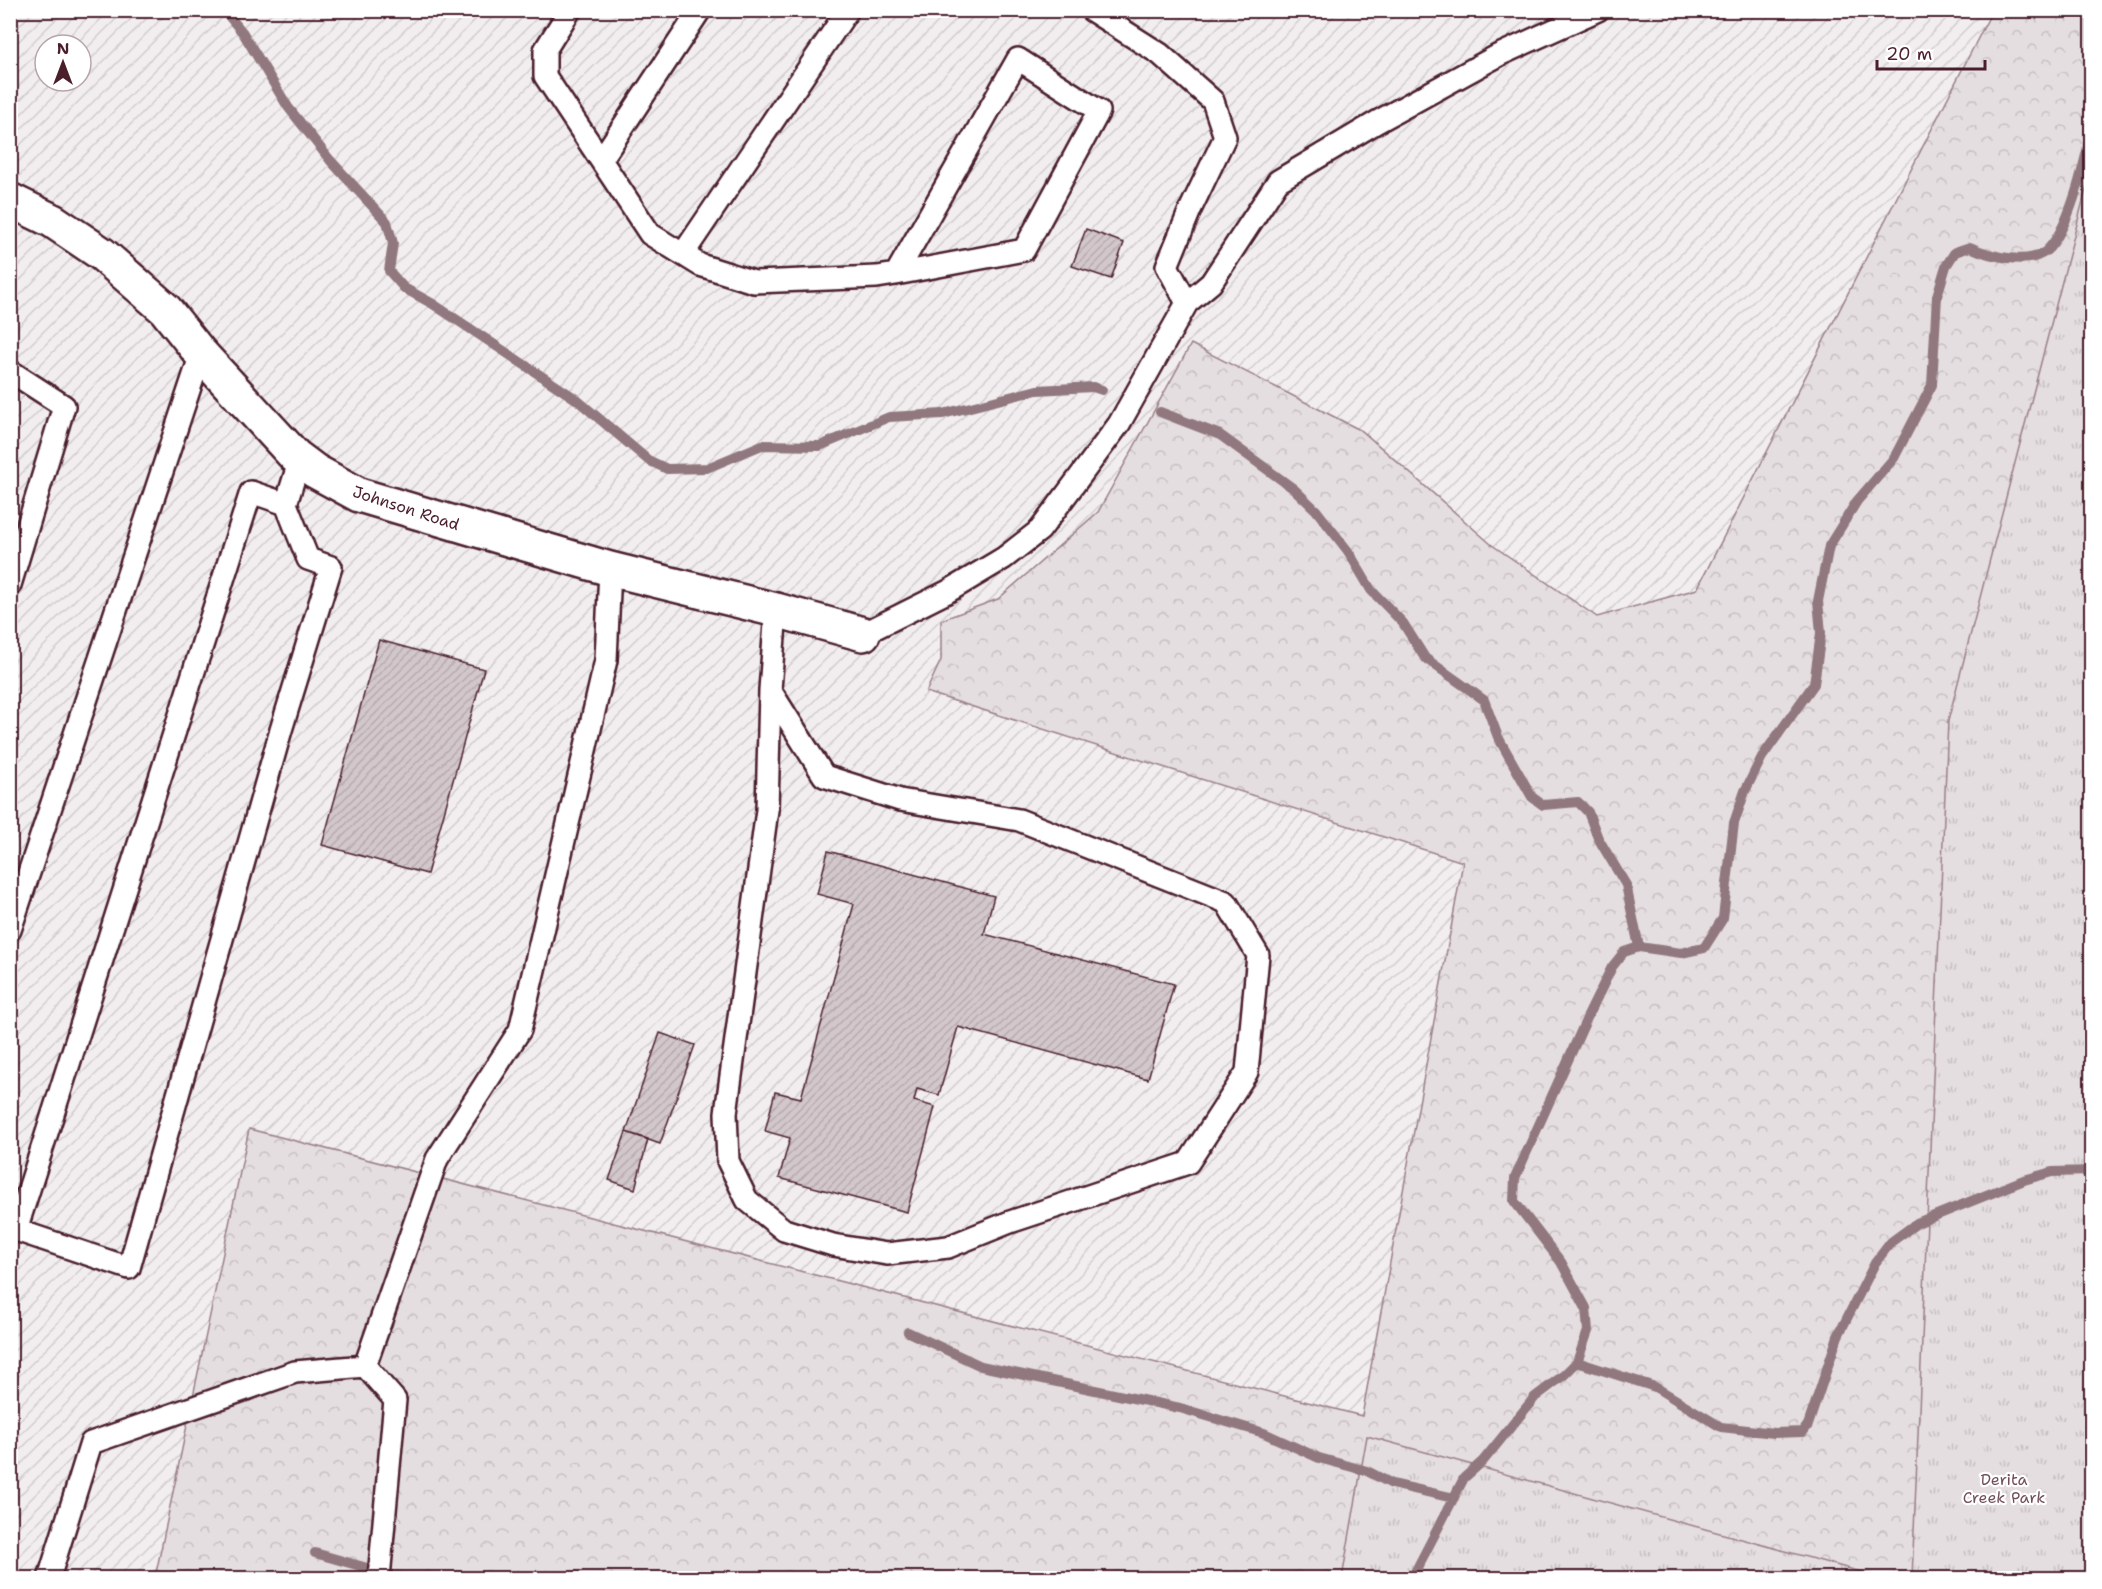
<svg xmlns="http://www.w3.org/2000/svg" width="2102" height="1589" viewBox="0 0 2102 1589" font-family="'Shantell Sans',sans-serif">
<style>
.industrial{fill:url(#industrial-furrows);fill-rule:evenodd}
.forest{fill:url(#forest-crowns);stroke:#987e86;stroke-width:1.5}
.park{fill:url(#park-tufts);stroke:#987e86;stroke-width:1.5}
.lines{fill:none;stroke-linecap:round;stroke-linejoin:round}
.stream{stroke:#91787e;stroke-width:10}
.building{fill:url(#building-hatch);stroke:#4a1f2b;stroke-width:1.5}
.service-casing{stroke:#4a1f2b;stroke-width:26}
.minor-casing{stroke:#4a1f2b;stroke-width:38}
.service{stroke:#fff;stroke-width:21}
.minor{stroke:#fff;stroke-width:33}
.labels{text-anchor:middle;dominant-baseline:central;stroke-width:4.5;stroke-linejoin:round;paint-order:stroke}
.street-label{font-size:16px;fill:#4a1f2b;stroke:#fff}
.park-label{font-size:16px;fill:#714f58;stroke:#fff}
</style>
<defs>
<pattern id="industrial-furrows" width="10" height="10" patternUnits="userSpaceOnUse" patternTransform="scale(1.5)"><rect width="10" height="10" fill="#f2eeef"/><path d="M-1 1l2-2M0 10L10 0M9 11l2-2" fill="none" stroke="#d1cccd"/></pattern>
<pattern id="forest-crowns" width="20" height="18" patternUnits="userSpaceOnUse" patternTransform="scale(1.5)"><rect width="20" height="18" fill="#e5dee0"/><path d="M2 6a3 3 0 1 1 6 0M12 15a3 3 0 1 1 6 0" fill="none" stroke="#c6bec0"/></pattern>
<pattern id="park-tufts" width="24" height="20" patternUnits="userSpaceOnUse" patternTransform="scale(1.5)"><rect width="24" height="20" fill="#e5dee0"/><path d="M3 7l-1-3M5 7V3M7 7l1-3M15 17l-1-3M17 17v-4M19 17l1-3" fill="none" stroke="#c6bec0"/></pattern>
<pattern id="building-hatch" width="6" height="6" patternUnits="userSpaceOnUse" patternTransform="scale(1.5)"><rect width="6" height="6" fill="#d2c7cb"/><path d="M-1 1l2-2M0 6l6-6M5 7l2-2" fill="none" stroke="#b6aaae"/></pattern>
</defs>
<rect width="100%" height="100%" fill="#fff"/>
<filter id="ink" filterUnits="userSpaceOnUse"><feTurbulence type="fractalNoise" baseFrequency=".0167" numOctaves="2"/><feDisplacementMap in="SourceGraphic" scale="12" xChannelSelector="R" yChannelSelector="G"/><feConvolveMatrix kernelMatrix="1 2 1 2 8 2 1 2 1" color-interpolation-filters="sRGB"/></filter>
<g filter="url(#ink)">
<path class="industrial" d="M11,11H2091L1342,1578H11ZM45,45H81V81H45Z"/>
<path class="forest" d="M1992,11H2091V1578H155L249,1129L1362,1416L1463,862L926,692L941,660V620L998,599L1098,512L1191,344L1362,431L1492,545L1597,617L1697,589Z"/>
<path class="park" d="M2091,170V1578H1912L1948,721Z
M1367,1436L1883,1578H1342Z"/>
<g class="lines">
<path class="stream" d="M224,10L243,33L288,107L330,160L387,222L393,243L389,271L404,288L433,304L576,399L648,460L667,469L707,468L762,445L820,446L889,417L943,414L1037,390L1093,387L1102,390
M1160,412L1220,435L1294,489L1316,510L1348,551L1371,590L1403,623L1425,658L1484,700L1498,737L1532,797L1543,805L1578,802L1588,812L1598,838L1626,885L1639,947
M908,1332L981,1366L1180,1408L1264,1433L1319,1458L1367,1471L1392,1484L1454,1498
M1577,1362L1655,1387L1721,1427L1774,1433L1803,1432L1808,1425L1838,1336L1875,1263L1891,1242L1917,1223L2024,1180L2052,1172L2092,1171
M315,1553L381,1572L393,1578
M1412,1578L1464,1478L1483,1461L1535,1397L1564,1375L1577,1362L1588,1331L1586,1308L1561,1262L1514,1201L1515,1178L1587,1018L1612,967L1624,952L1639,947L1681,953L1704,948L1723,918L1734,823L1745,791L1762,757L1814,684L1821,633L1818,601L1829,546L1857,501L1894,458L1932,385L1937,296L1946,266L1955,252L1970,247C1989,256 2028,266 2046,251C2070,230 2085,160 2092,129"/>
</g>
<path class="building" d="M1086,229L1124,243L1111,279L1072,266Z
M379,640L484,669L427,874L322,845Z
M828,851L994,896L984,934L1174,984L1148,1079L958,1027L939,1095L917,1089L914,1101L935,1107L907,1212L779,1178L790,1138L765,1131L775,1092L801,1098L854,904L817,894Z
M660,1033L695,1045L660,1144L626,1132Z
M626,1132L648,1139L635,1189L609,1180Z"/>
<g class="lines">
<g class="service-casing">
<path id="service" d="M570,10L545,50V76L650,234L700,265L754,282L877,277L896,274L1024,250L1099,111L1018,59L896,274
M601,160L700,10
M683,254L848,10
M1187,303L1211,283L1278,181L1377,122L1499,55L1598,10
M10,371L64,406L10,585
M286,504L308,559L331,567L281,730L129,1268L16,1230L251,492L286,504L300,459
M863,634L947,592L1004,558L1040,530L1119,424L1187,303L1167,266L1190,210L1225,137L1213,101L1160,54L1091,10
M770,690L824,776L900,800L1019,820L1226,902L1258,955L1247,1072L1188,1163L1010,1222L948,1247L887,1254L833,1245L784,1230L747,1200L728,1161L726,1113L767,810Z
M770,690L776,610
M10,930L201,354
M365,1366L437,1159L520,1030L606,660L610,569
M365,1366L395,1400L379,1578
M49,1578L91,1443L295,1372L365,1366"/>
</g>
<g class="minor-casing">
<path id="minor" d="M10,200L53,221L102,254L165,309L201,354L295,456L315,471L359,495L610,569L776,610L863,634"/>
</g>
<use href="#service" class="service"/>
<use href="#minor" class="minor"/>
</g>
</g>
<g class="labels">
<g class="street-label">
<text transform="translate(406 508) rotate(18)">Johnson Road</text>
</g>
<g class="park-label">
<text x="2004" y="1479">Derita<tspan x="2004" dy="18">Creek Park</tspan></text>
</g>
</g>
<rect width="2102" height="1589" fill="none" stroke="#fff" stroke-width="36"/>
<rect x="18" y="18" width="2066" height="1553" fill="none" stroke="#4a1f2b" stroke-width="2" filter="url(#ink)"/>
<g transform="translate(63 63)"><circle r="28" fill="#ffffff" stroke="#b7a5aa" stroke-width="1.5"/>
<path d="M0-4.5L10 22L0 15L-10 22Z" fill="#4a1f2b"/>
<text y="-9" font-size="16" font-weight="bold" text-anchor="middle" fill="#4a1f2b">N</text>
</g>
<path d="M1877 60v9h108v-9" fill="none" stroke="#4a1f2b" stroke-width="3"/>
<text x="1886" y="60" font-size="18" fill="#4a1f2b" stroke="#ffffff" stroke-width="4.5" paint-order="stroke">20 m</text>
</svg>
